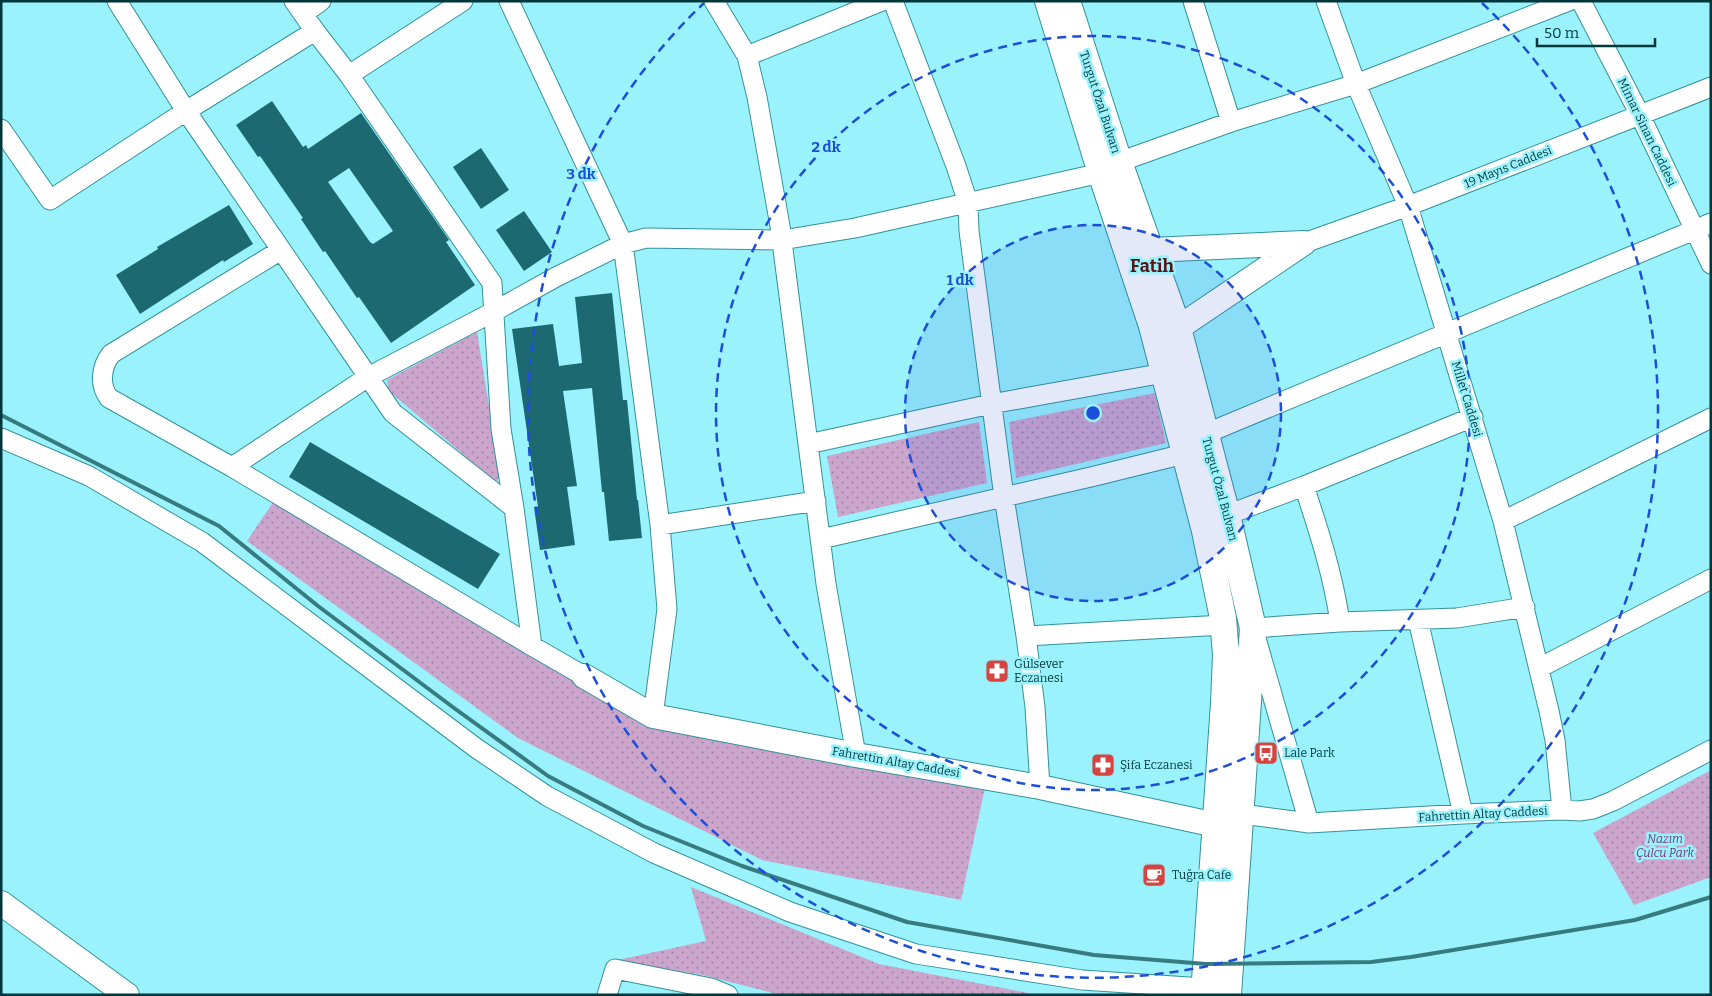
<svg xmlns="http://www.w3.org/2000/svg" width="1712" height="996" viewBox="0 0 1712 996" font-family="Bitter,serif">
<style>
.park{fill:url(#park-dots)}
.building{fill:#1d6971;fill-rule:evenodd}
.lines{fill:none;stroke-linecap:round;stroke-linejoin:round}
.minor-casing{stroke:#34919b;stroke-width:21}
.tertiary-casing{stroke:#34919b;stroke-width:26}
.secondary-casing{stroke:#34919b;stroke-width:28}
.minor{stroke:#fff;stroke-width:19}
.tertiary{stroke:#fff;stroke-width:24}
.secondary{stroke:#fff;stroke-width:26}
.rail{stroke:#377b81;stroke-width:4}
.ring{fill:none;stroke:#1d4ed8;stroke-width:2.5;stroke-dasharray:9 6}
.labels{text-anchor:middle;dominant-baseline:central;stroke-width:5;stroke-linejoin:round;paint-order:stroke}
.street-label{font-size:12px;fill:#00373c;stroke:#99f2fc}
.poi-label{font-size:12px;fill:#00373c;stroke:#99f2fc;text-anchor:start}
.park-label{font-size:12px;font-style:italic;fill:#753979;stroke:#99f2fc}
.district-label{font-size:18px;font-weight:bold;fill:#581313;stroke:#99f2fc}
.centre{fill:#1d4ed8;stroke:#99f2fc;stroke-width:2.5}
.ring-label{font-size:15px;text-anchor:middle;font-weight:bold;fill:#1d4ed8;stroke:#99f2fc;stroke-width:5;stroke-linejoin:round;paint-order:stroke}
</style>
<defs>
<pattern id="park-dots" width="8" height="8" patternUnits="userSpaceOnUse" patternTransform="scale(1.25)"><rect width="8" height="8" fill="#cca5cd"/><path d="M2 2h.1M6 6h.1" fill="none" stroke="#a387a8" stroke-width="1.8" stroke-linecap="round"/></pattern>
</defs>
<rect width="100%" height="100%" fill="#99f2fc"/>
<path class="park" d="M477,332L500,475L497,481L491,478L389,391L387,380Z
M1155,393L1166,443L1016,478L1009,422Z
M979,422L987,483L838,517L827,456Z
M278,495L653,716L987,778L961,900L762,860L518,738L247,541Z
M1711,770V877L1634,905L1593,833Z
M691,887L879,964L1034,994L1056,995H781L703,975L613,961L706,941Z"/>
<path class="building" d="M272,101L303,147L306,145L308,149L361,113L449,240L446,242L475,285L391,343L359,297L357,298L325,251L323,252L301,219L303,218L260,156L258,157L236,125ZM349,168L393,231L373,244L370,242L328,182Z
M481,148L509,190L481,209L453,167Z
M229,205L253,244L224,262L223,260L140,314L116,275L158,249L157,247Z
M524,211L552,252L524,271L496,230Z
M612,293L623,400H627L637,500H638L642,538L609,541L604,492H602L592,388L563,391L577,486L567,487L575,545L540,550L534,507H538L512,329L553,324L559,366L582,363L575,297Z
M310,442L500,554L478,589L289,477Z"/>
<g class="lines">
<g class="minor-casing">
<path id="minor" d="M117,1L186,111L393,413L514,508
M294,1L315,31L349,75L492,283L501,429L514,508L532,646L584,676
M509,1L623,244L660,525L667,609L653,716
M714,1L747,56L757,97L780,226L826,584L856,755
M893,1L956,166L968,203L969,231L1004,497L1026,636L1035,707L1040,787
M1193,1L1231,122
M1326,1L1356,84L1408,206L1503,521L1549,711L1555,740L1562,810
M1581,1L1640,115L1711,264
M303,14L321,1
M747,56L882,1
M349,75L463,1
M1,129L50,200L186,111L315,31
M1119,162L1231,122L1356,84L1569,1
M1304,243L1408,206L1711,87
M1205,434L1711,223
M1,438L89,476L202,542L476,748L547,796L654,853L790,912L916,954L1082,980L1204,988
M808,444L991,404L1164,373
M232,467L109,398C99,385 101,367 111,354L281,250
M1304,486C1319,531 1333,575 1340,622
M1227,515L1304,486L1473,417
M1503,521L1711,418
M660,525L816,501
M821,539L1095,476L1184,454
M1418,620L1463,814
M1026,636L1224,625
M532,646L232,467L368,377L493,312L556,277L623,244L646,238L782,240L855,228L1101,173
M1539,668L1711,579
M1242,814L1309,823L1463,814L1562,810L1579,811L1593,809L1613,801L1711,750
M1309,823L1253,628L1340,622L1457,618L1525,607
M607,995L615,969L711,988L728,995"/>
</g>
<g class="tertiary-casing">
<path id="tertiary" d="M1151,250L1304,243
M1178,328L1304,243
M584,676L653,716L856,755L1040,787L1216,825
M1,903L127,995"/>
</g>
<g class="secondary-casing">
<path id="secondary" d="M1048,1L1101,173L1152,326L1205,531L1223,618L1226,655L1224,703L1204,995
M1067,1L1119,162L1178,328L1227,515L1253,628L1228,995"/>
</g>
<use href="#minor" class="minor"/>
<use href="#tertiary" class="tertiary"/>
<use href="#secondary" class="secondary"/>
<path class="rail" d="M1,415L219,526L318,606L454,708L548,776L643,826L742,866L907,922L1094,955L1206,964L1371,962L1411,957L1635,920L1711,897"/>
</g>
<circle cx="1093" cy="413" r="188" fill="#1d4ed8" fill-opacity=".12"/>
<g class="ring">
<circle cx="1093" cy="413" r="188"/>
<circle cx="1093" cy="413" r="377"/>
<path d="M1482 3A565 565 0 1 1 704 3"/>
</g>
<defs>
<g id="pharmacy-square" transform="scale(1.25)"><rect x="-9" y="-9" width="18" height="18" rx="4" fill="#d44542" stroke="#99f2fc"/><path d="M-2-6h4v4h4v4h-4v4h-4v-4h-4v-4h4Z" fill="#fff"/></g>
<g id="bus-square" transform="scale(1.25)"><rect x="-9" y="-9" width="18" height="18" rx="4" fill="#d44542" stroke="#99f2fc"/><path d="M-5-6H5V4H4V6H2V4H-2V6H-4V4H-5ZM-3.5-4V0h7V-4ZM-3.5 1.2v1.5H-2V1.2ZM2 1.2v1.5H3.5V1.2Z" fill="#fff"/></g>
<g id="cafe-square" transform="scale(1.25)"><rect x="-9" y="-9" width="18" height="18" rx="4" fill="#d44542" stroke="#99f2fc"/><path d="M-5.5-4.5H6V0H3Q3 3.5 0 3.5H-2.5Q-5.5 3.5-5.5 0ZM3-3.2v2h1.7v-2ZM-6 4.5H4V6H-6Z" fill="#fff"/></g>
</defs>
<g fill-rule="evenodd">
<use href="#pharmacy-square" x="997" y="671"/>
<use href="#bus-square" x="1266" y="753"/>
<use href="#pharmacy-square" x="1103" y="765"/>
<use href="#cafe-square" x="1154" y="875"/>
</g>
<g class="labels">
<g class="street-label">
<text transform="translate(1100 102) rotate(72)">Turgut Özal Bulvarı</text>
<text transform="translate(1647 132) rotate(64)">Mimar Sinan Caddesi</text>
<text transform="translate(1508 167) rotate(-22)">19 Mayıs Caddesi</text>
<text transform="translate(1467 399) rotate(73)">Millet Caddesi</text>
<text transform="translate(1220 489) rotate(75)">Turgut Özal Bulvarı</text>
<text transform="translate(896 762) rotate(10)">Fahrettin Altay Caddesi</text>
<text transform="translate(1483 814) rotate(-3)">Fahrettin Altay Caddesi</text>
</g>
<g class="poi-label">
<text x="1014" y="664">Gülsever<tspan x="1014" dy="14">Eczanesi</tspan></text>
<text x="1284" y="753">Lale Park</text>
<text x="1120" y="765">Şifa Eczanesi</text>
<text x="1172" y="875">Tuğra Cafe</text>
</g>
<g class="park-label">
<text x="1665" y="839">Nazım<tspan x="1665" dy="14">Çulcu Park</tspan></text>
</g>
<g class="district-label">
<text x="1152" y="266">Fatih</text>
</g>
</g>
<circle cx="1093" cy="413" r="8" class="centre"/>
<g class="ring-label">
<text x="826" y="152">2 dk</text>
<text x="581" y="179">3 dk</text>
<text x="960" y="285">1 dk</text>
</g>
<rect width="1712" height="996" fill="none" stroke="#00373c" stroke-width="5"/>
<path d="M1537 38v8h118v-8" fill="none" stroke="#00373c" stroke-width="2.5"/>
<text x="1544" y="38" font-size="15" fill="#00373c" stroke="#99f2fc" stroke-width="4" paint-order="stroke">50 m</text>
</svg>
